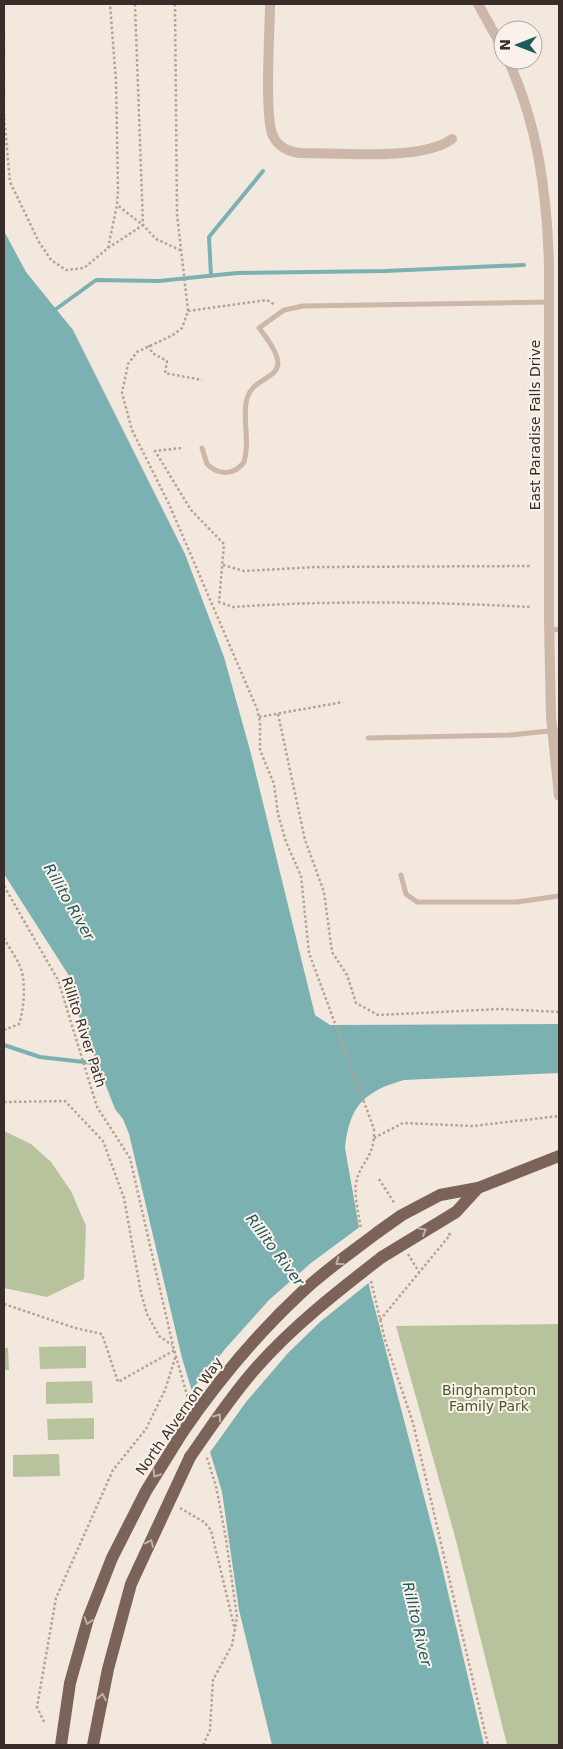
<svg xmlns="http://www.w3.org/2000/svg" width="563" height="1749" viewBox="0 0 563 1749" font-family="'DejaVu Sans',sans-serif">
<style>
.green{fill:#b7c39d}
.water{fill:#7cb1b1}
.pier{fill:#f3e8dd}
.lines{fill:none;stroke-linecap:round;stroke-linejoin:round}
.stream{stroke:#7cb1b1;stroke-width:4}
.path{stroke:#b7a193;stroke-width:2.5;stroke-dasharray:2.5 2.5;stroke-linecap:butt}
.lane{stroke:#ccb7a9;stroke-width:5}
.street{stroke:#ccb7a9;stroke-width:10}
.primary{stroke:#7b635a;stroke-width:12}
.primary-bridge{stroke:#7b635a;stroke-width:12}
.oneway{stroke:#c1b2a9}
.labels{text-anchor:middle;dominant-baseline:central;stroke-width:4;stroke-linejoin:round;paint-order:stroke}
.street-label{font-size:14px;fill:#382d29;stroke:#faf2ea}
.park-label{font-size:14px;fill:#49572c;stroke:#faf2ea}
.water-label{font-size:15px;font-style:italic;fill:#1d5a5b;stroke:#faf2ea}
</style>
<rect width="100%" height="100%" fill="#f3e8dd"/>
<path class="green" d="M4,1131L31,1144L51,1162L71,1191L86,1226L84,1279L47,1297L4,1288Z
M559,1324V1745H507L454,1533L396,1326Z
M86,1346V1368L40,1369L39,1347Z
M8,1348L9,1370H4V1348Z
M92,1381L93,1403L46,1404V1382Z
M94,1418V1439L48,1440L47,1419Z
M59,1454L60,1476L13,1477V1455Z"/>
<path class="water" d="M4,231L26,272L73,330L185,554L224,657L250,750L315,1015L330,1025L559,1024V1073L404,1080C364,1091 349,1107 345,1148L370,1290L438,1550L484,1745H272L239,1610L222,1492L182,1358L129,1134L123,1119L115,1109L75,1006L73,982L4,874Z"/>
<path class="pier" d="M361,1226L371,1281L320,1322L288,1353L246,1402L208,1455L189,1393L226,1348L269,1300L311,1263Z"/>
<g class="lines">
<path class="stream" d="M211,276L209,237L263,171
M52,312L96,280L159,281L237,273L385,271L524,265
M4,1045L40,1057L102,1064"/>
<path class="path" d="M135,4L143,225L156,239L180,250
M175,4L177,214L188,311L182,328L173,335L137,352L128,364L122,393L132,430L169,504L257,709L260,722V750L274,784L278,814L286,842L301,876L309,953L374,1129C375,1159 360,1161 356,1183C354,1197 359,1215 361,1229
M4,28V116L10,182L39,242L51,260L66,270L84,268L108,248L143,225L117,205
M108,248L117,205L118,191L116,81L110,4
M188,311L267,300L275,305
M149,345L152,353L167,361L165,373L202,380
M181,448L155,451L191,510L224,544L219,602L233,607C333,600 433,602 532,607
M223,565L244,571L316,567L532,566
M278,714L305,840L324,892L332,952L347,975L356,1003L378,1015L501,1009L559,1012
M259,717L343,702
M4,886L58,980L97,1107L130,1158L173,1346L189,1402
M4,938C9,948 17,958 21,969C26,984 24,1009 19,1024L4,1030
M4,1102L65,1101L103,1141L124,1198L141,1293L147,1314L159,1336L172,1345
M374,1138L403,1123L473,1126L559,1116
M379,1179L395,1204
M408,1254L419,1272
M371,1281L385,1340L413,1423L488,1745
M4,1304L75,1328L102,1334L118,1382L175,1350
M380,1320L450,1235L448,1232
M180,1508L204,1522L211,1530L235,1630
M44,1722L37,1707L56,1598L113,1470L146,1429L165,1390L176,1355
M203,1745L210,1730L213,1680L232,1645L237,1617L226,1539L216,1486L206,1455"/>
<path class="lane" d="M202,448L207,464C219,476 235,475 244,462C250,443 243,422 246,403C251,367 306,387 259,328L284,310L303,306L549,302
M549,631L559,629
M368,738L510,735L559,730
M401,875L406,894L417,902H517L559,896"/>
<path class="street" d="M270,4C270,29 264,118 273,136C278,147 290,152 301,153C341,153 422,161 452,139
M478,4L503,49
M508,60C538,125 547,194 549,265V622L551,717L559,796"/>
<path class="primary" d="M378,1232L402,1215L440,1195L478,1188L559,1156
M382,1257L456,1212L478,1188
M61,1745L70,1683L88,1619L112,1558L146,1491L182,1433
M93,1745L108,1669L131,1584L190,1457"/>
<path class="primary-bridge" d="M182,1433C217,1382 255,1336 300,1294C324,1271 352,1252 378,1232
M190,1457C211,1427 231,1396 256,1368C293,1326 338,1291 382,1257"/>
</g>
<defs><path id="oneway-chevron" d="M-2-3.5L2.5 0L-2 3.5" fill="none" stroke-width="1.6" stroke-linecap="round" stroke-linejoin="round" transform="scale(1.25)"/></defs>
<g class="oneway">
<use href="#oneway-chevron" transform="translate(423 1231) rotate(-30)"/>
<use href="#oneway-chevron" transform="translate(339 1262) rotate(143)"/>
<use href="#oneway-chevron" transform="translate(218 1417) rotate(-55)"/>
<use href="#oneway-chevron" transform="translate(156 1474) rotate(122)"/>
<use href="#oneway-chevron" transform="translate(150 1543) rotate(-66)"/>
<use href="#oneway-chevron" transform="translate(88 1621) rotate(108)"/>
<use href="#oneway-chevron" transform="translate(102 1697) rotate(-79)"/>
</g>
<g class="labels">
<g class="street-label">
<text transform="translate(535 425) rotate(-90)">East Paradise Falls Drive</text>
<text transform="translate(84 1032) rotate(72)">Rillito River Path</text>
<text transform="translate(179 1416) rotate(-55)">North Alvernon Way</text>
</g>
<g class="park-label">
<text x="489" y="1390">Binghampton<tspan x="489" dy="16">Family Park</tspan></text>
</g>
<g class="water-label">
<text transform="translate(69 902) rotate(60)">Rillito River</text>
<text transform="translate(275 1250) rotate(53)">Rillito River</text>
<text transform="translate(417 1624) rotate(77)">Rillito River</text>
</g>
</g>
<rect width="563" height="1749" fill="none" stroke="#382d29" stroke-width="10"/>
<g transform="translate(518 45) rotate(270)"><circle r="24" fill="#faf2ea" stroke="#aca39d"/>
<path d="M0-4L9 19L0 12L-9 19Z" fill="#1d5a5b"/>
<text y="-8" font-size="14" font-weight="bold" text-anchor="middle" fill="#382d29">N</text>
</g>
</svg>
